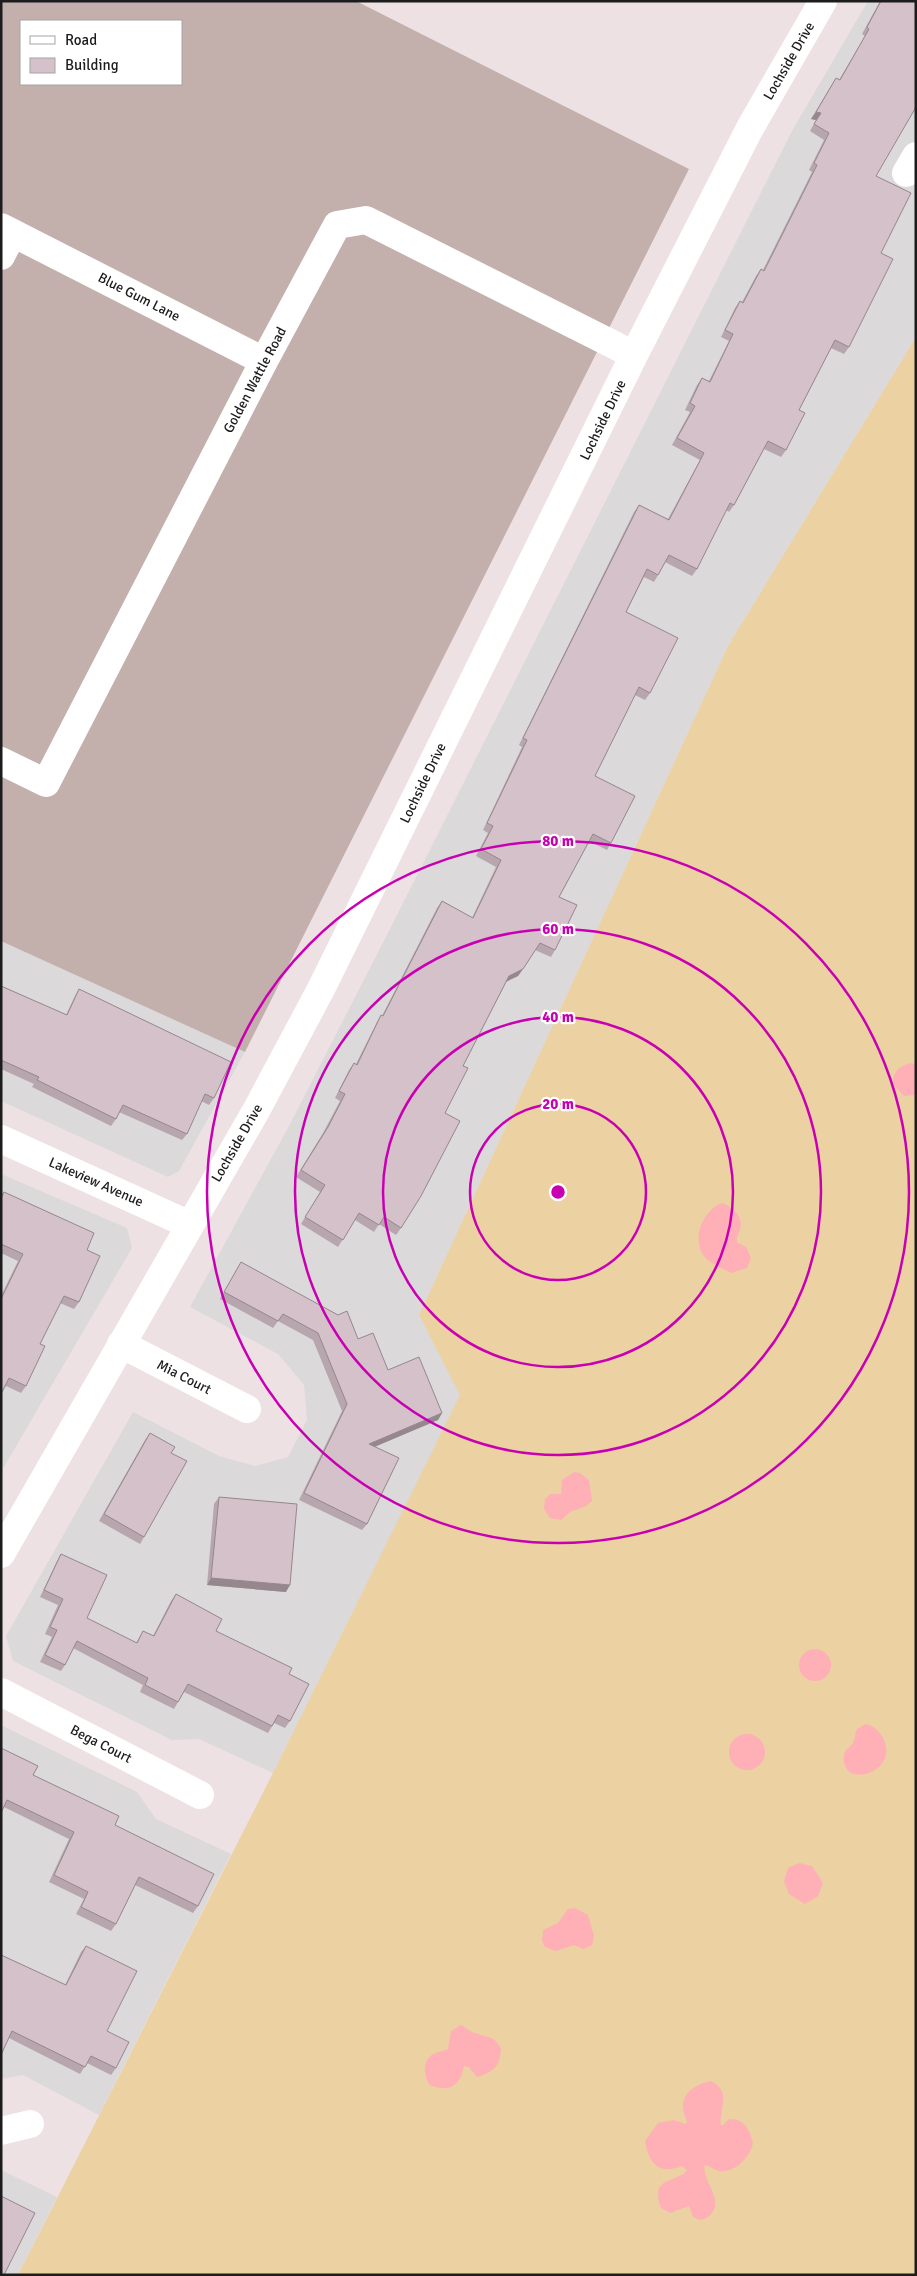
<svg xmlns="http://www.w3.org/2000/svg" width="917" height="2276" viewBox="0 0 917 2276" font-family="Signika,sans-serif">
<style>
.residential{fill:#dbd9da}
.construction{fill:#c3afac;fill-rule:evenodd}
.grass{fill:#ecd1a3}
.sand{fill:#ffafb6}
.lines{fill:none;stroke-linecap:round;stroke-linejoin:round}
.minor{stroke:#fff;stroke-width:28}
.wall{fill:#b7a6ae}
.shaded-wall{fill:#95878d}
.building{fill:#d5c1ca;stroke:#95878d}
.ring{fill:none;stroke:#c900b2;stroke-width:2.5}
.labels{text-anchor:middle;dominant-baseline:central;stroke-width:4.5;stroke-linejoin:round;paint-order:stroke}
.street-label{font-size:14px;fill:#1c1c1c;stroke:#fff}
.centre{fill:#c900b2;stroke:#fff;stroke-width:2.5}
.ring-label{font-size:15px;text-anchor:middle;font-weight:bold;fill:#c900b2;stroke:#fff;stroke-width:4.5;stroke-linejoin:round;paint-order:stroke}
</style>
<rect width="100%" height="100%" fill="#eee1e4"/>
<path class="residential" d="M868,1H916V337L728,646L419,1315L461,1395L273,1773L199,1739L172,1740L13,1661L6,1636L133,1412L219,1456L255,1466L288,1457L307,1420L304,1385L278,1354L190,1307L289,1126L393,923L792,131Z
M1,938L245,1052L179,1171L168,1177L1,1101Z
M1,1174L127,1228L132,1248L1,1472Z
M1,1725L137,1792L156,1819L231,1854L99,2115L23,2075L1,2079Z
M1,2170L57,2197L18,2275H1Z"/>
<path class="construction" d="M1,1H356L689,169L245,1052L1,941ZM21,21H181V84H21Z"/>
<path class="grass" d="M916,337V2275H18L273,1773L460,1395L419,1315L728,646Z"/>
<path class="sand" d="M912,1063L916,1065V1095L904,1096L893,1085C892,1073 899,1065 912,1063Z
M722,1203C733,1207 744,1217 740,1230C738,1235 736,1237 737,1242L746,1247L751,1258L747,1268L731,1273C723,1268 710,1264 704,1256C691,1239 703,1210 722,1203Z
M574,1472L580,1473L589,1480L592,1501L586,1506L570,1512L561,1520L550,1518L544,1509L545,1499L550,1494H561L562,1480Z
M799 1665a16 16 0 1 1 32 0a16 16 0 1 1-32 0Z
M866,1724C874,1726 879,1731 883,1738C901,1773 839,1791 844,1755C845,1749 850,1748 853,1743C855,1739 855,1733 857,1729Z
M729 1752a18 18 0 1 1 36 0a18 18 0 1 1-36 0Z
M799,1863L812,1866L823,1883L818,1896L805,1904L789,1894L784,1881L788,1868Z
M575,1908L588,1915L594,1936L592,1945L583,1949L574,1945L556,1951L545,1947L542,1941L543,1930L558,1923L568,1909Z
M461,2025C466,2027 470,2032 475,2033C488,2038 494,2035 501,2049C500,2066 493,2073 477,2077L469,2067L464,2066C460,2086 450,2093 430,2085C422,2075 423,2057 436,2053C441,2051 444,2051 448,2049L451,2031Z
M711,2081C733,2092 718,2110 721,2125H723L729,2119C744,2118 750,2130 753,2143C750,2157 736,2173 719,2171C714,2170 710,2166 705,2165C700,2180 728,2201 708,2217C702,2221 699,2220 693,2217L689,2206L670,2213L661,2208C649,2175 677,2184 687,2170L682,2166C659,2175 649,2164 645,2141L658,2123L674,2120L686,2124L687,2121C676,2099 689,2086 711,2081Z"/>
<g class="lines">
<path class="minor" d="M906,173L916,156
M1,227L264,361
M1,256L13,233
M1,761L46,783L264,361L337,225L366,220L634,355
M1,1139L190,1225
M121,1344L247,1409
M1,1554L257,1109L321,989L634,355L750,128L823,1
M1,1692L200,1795
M1,2131L30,2124"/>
</g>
<path class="wall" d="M880,1H916L876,176L881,253L849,347L844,354L831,348L799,410L786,450L781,457L764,449L734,505L729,512L726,510L697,569L692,576L665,562L658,575L654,582L644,577L626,612L650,693L645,700L635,695L595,776L611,843L607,850L589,841L559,897L555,950L551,957L535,950L518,976L506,982L463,1066L401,1228L396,1235L379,1224L374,1232L355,1220L338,1247L301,1224L320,1192L296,1177L323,1133L340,1101L335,1098L349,1070L354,1063L356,1064L377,1022L381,1015L382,1016L437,908L442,901L472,918L496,867L476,856L488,833L483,830L522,747L519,745L634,512L639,505L668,519L700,460L672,445L690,412L685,410L697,385L702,378L709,381L729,341L721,337L735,308L740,301L742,302L756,276L761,269L763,270L812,172L809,170L824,140L810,131L816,120L811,119L836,78L839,80L865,36L862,34Z
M1,986L66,1015L75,996L79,989L214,1098L209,1105L201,1101L187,1134L182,1140L119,1112L116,1119L111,1126L32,1087L34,1084L1,1069Z
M4,1192L87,1250L79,1302L74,1309L60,1303L40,1344L26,1386L21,1393L6,1386L1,1394V1296L18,1261L1,1253V1196Z
M241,1262L358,1339L388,1370L442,1413L438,1420L375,1446L367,1524L362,1530L299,1500L342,1411L313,1340L278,1321L273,1328L220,1299L237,1269Z
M150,1433L144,1537L140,1544L99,1521L145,1440Z
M219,1497L286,1592L207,1585L214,1504Z
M61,1554L87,1618L136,1643L143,1631L153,1636L171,1601L176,1594L216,1631L289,1674L290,1721L285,1728L274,1723L268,1733L184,1692L178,1702L174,1709L140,1692L143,1685L73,1648L65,1665L61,1671L40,1662L52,1637L45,1634L58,1605L40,1597L57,1561Z
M1,1748L33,1775L115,1825L198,1906L193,1913L135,1885L116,1924L111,1931L76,1914L84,1899L49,1882L69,1839L4,1807Z
M86,1946L116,2068L111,2075L87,2063L80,2074L9,2038L1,1955L65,1985L81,1952Z"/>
<path class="shaded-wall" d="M816,112L821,113L816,120L811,119Z
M523,969L518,976L505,982L509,976Z
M442,1413L438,1420L365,1451L369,1444Z
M211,1578L290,1585L286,1592L207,1585Z"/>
<path class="building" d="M881,1H916V107L876,176L911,193L881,253L893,259L849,347L835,340L799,410L805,413L786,450L768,441L734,505L730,503L697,569L669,555L658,575L647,569L626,612L678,638L650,693L639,687L595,776L635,796L611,843L593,834L559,897L577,905L555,950L540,943L523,969L509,976L463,1066L468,1068L445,1113L460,1121L421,1196L401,1228L384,1217L379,1225L359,1213L343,1240L305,1217L325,1185L301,1170L328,1127L345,1094L339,1091L354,1063L357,1065L381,1015L383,1016L442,901L473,918L501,860L481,849L493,826L487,823L527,740L523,738L639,505L669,520L704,453L677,438L695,406L690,403L702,378L710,382L733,334L725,330L740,301L743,303L761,269L764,271L817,165L814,163L829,133L814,124L821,113L816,112L836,78L840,80L869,29L867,27Z
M1,986L67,1015L79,989L231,1062L214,1098L205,1094L187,1134L123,1105L116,1119L37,1080L39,1077L1,1060Z
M4,1192L94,1233L87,1250L100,1256L79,1302L64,1296L40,1344L45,1346L26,1386L9,1378L1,1394V1299L23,1254L1,1244V1198Z
M241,1262L338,1315L347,1311L358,1339L373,1333L388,1370L419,1357L442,1413L369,1444L399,1458L367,1524L304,1493L347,1404L318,1333L283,1314L278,1321L224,1292Z
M150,1433L175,1447L171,1453L187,1461L144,1537L104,1514Z
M219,1497L297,1504L290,1585L211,1578Z
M61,1554L107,1575L87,1618L137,1643L143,1631L154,1636L176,1594L222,1619L216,1631L292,1668L289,1674L309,1684L290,1721L278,1715L272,1726L188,1684L178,1702L145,1685L148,1678L77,1641L65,1665L45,1655L57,1630L50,1627L63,1599L44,1590Z
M1,1748L38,1766L33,1775L119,1816L115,1825L214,1874L198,1906L139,1877L116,1924L81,1907L88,1892L54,1875L74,1832L7,1800L1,1813Z
M86,1946L137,1971L107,2031L129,2042L116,2068L91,2056L85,2067L12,2031L1,2055V1955L66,1985Z
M1,2196L35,2213L4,2275H1Z"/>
<g class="ring">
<circle cx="558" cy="1192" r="88"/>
<circle cx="558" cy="1192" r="175"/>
<circle cx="558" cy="1192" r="263"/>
<circle cx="558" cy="1192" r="351"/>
</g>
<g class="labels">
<g class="street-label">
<text transform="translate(789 61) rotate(-60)">Lochside Drive</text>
<text transform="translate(139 297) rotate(27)">Blue Gum Lane</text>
<text transform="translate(255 380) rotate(-62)">Golden Wattle Road</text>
<text transform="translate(603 420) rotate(-64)">Lochside Drive</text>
<text transform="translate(423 783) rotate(-64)">Lochside Drive</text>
<text transform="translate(237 1143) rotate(-60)">Lochside Drive</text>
<text transform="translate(96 1182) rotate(24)">Lakeview Avenue</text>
<text transform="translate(184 1377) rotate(27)">Mia Court</text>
<text transform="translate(101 1744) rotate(27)">Bega Court</text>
</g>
</g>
<circle cx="558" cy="1192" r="8" class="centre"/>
<g class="ring-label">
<text x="558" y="846">80 m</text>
<text x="558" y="934">60 m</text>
<text x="558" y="1022">40 m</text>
<text x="558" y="1109">20 m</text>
</g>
<rect width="917" height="2276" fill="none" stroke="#1c1c1c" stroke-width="5"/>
<rect x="20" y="20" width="162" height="65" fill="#ffffff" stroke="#a4a4a4"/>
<rect x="30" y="36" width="25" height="8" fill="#ffffff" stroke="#a4a4a4"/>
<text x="65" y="45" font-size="15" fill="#1c1c1c">Road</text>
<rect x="30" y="58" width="25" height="15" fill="#d5c1ca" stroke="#a4a4a4"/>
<text x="65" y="70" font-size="15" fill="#1c1c1c">Building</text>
</svg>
